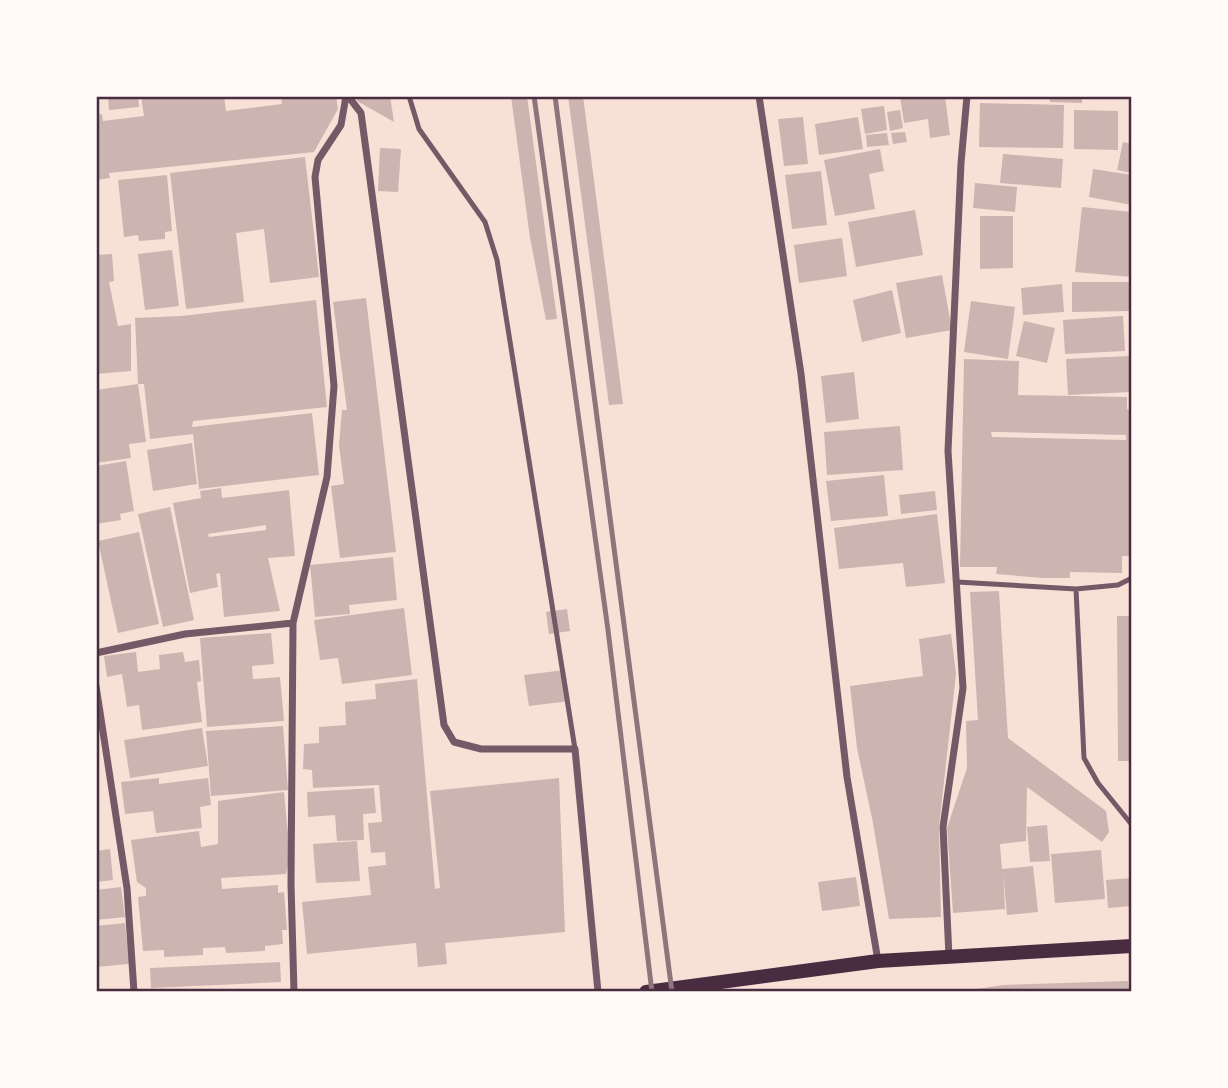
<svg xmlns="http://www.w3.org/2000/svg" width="1228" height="1088" viewBox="0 0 1228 1088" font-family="'Noto Sans',sans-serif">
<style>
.building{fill:#ccb4b1;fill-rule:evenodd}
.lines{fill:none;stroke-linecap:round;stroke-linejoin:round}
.service{stroke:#755966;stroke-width:5}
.minor{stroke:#755966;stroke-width:7}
.secondary{stroke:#4a2c40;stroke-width:14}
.rail{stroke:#8f747c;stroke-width:5}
.neatline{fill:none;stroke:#4a2c40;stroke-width:2.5}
</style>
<rect width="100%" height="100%" fill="#f7e1d7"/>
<path class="building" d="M108,96H138L139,107L109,110Z
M141,96H224L226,111L282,104L281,96H336L338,109L314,152L109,173L110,178L96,180V115L102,114L103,121L144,116Z
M357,96H390L394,122L357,101Z
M511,96H527L557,319L546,320L530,238Z
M568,96H583L623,404L609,405Z
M900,96H945L950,135L930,138L928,119L904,123Z
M1050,96H1082V103L1050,102Z
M980,103L1064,105L1063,148L979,147Z
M884,106L887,130L865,134L861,109Z
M900,110L903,128L890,131L887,112Z
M1074,110L1118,111V150L1074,149Z
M803,117L808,164L784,166L778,119Z
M858,117L863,149L819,155L815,124Z
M905,132L907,142L893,144L891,133Z
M887,133L889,145L867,147L866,135Z
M1123,142L1132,144V173L1117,170Z
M380,148L401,149L398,192L378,191Z
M880,149L884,171L869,174L875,209L835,216L824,160Z
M1003,154L1063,159L1061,188L1000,183Z
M305,157L319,277L270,283L264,229L236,233L244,302L186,309L170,173Z
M1093,169L1132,175V205L1089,197Z
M821,171L827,225L792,229L785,175Z
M167,175L172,231L165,232V239L139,241L138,235L124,237L118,180Z
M975,183L1017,187L1015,212L973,208Z
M1082,207L1132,212V277L1075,272Z
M915,210L923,255L856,267L848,222Z
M980,216H1013V268L980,269Z
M842,238L847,276L799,283L794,245Z
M172,250L179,306L145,310L138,254Z
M112,254L114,281L109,282L118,326L131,324V371L96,374V255Z
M942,275L952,330L906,338L896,283Z
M1072,282H1130L1131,311L1072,312Z
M1062,284L1064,312L1023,315L1021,288Z
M892,290L901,333L862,342L853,300Z
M366,298L396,552L340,558L331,486L344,484L339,445L342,410H347L333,302Z
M316,300L327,407L193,421L192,427L312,413L319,475L199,489L193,434L150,439L144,384H138L135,318L182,316Z
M971,301L1015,307L1008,359L964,352Z
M1123,316L1125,351L1065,354L1063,320Z
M1024,321L1055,328L1047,363L1016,356Z
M1130,356L1131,392L1068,395L1066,359Z
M964,359L1019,361L1018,395L1127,397V409L1132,410V556H1122V573L1070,572V578H1043L996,574L997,567H960ZM991,432H998L1126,435V440L992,437Z
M854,372L859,419L826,423L821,376Z
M138,384L146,442L129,444L131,458L96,463V390Z
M900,426L903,470L827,475L824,432Z
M192,443L197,484L153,491L147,450Z
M126,461L134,511L120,514L121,520L96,524V466Z
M884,475L888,516L831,521L826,481Z
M221,488L222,498L289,490L295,556L268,558L280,611L224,617L220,573L216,574L218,587L190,593L173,503L201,498L200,491ZM266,525V530L209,537L208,534Z
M935,491L937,510L901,514L899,495Z
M170,507L194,620L163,627L138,514Z
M937,514L945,583L906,587L903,563L839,569L834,528Z
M139,532L159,624L118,633L98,541Z
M393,557L397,600L349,605L350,614L315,617L310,565Z
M999,591L1008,738L1106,811L1109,832L1102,842L1027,787L1026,841L1000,844L1002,869L1033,866L1038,912L1007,915L1003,872L1005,909L953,913L947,828L967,768L966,721L978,720L970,592Z
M404,608L412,675L342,684L338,658L320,660L314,620Z
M567,609L570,631L549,634L546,612Z
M1117,616H1132V761H1118Z
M271,633L274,664L252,666L253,679L280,677L284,721L207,727L200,638Z
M951,634L956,674L939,827L941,917L889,919L873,823L857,748L850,686L923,676L919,639Z
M136,652L138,672L160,669L159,655L183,652L185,662L199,660L201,681L197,682L202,722L142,730L139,705L127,707L122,674L107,677L104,656Z
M565,670L570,701L529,706L524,675Z
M417,679L435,889L440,888L430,791L559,778L565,932L445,943L447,964L418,967L416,943L307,954L302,902L371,895L368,867L386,865L385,852L371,853L368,823L382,822L379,785L313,788L312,770L303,769L304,744L319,743V727L346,725L345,702L376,699L375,684Z
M283,726L288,790L211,796L206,731Z
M202,728L208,766L130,778L124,740Z
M159,778V784L208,778L211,805L200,807L202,828L156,833L153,811L125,814L121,782Z
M374,788L376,813L363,814L364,840L337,841L335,815L308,817L307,792Z
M284,792L290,855L286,874L221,878L222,889L278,885V893L284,892L287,930H282L283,944L265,946V951L226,953L225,947L203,948V955L164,957V950L143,951L138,897L146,896V888L137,882L131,840L199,831L201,847L218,844V801Z
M1047,825L1050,861L1030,862L1027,827Z
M357,841L360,881L316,883L313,844Z
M110,849L113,880L96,882V851Z
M1101,850L1105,899L1055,903L1051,854Z
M856,877L860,906L822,911L818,882Z
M1132,878V906L1108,908L1106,880Z
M121,887L125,917L96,920V890Z
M125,923L129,964L96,967V926Z
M280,962L281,982L151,988L150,968Z
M1128,981L1129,992H957L1003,985Z"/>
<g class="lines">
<path class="service" d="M409,96L419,129L485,222L497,260L575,749
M1132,578L1118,585L1076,589L1084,758L1098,783L1132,825
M957,582L1076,589"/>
<path class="minor" d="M348,96L361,113L444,725L454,742L481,749H575L598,992
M759,96L801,374L847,777L878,961
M96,653L185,634L293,623
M96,686L127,888L134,992
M949,957L943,827L963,688L948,451L961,163L967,96
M294,992L291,884L293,623L327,477L334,386L315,177L318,160L341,125L346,96"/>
<path class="secondary" d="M646,992L878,961L1132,946"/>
<path class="rail" d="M534,96L608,630L652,992
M555,96L672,992"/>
</g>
<rect width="1228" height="1088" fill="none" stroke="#fffaf5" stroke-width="196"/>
<rect x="98" y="98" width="1032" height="892" class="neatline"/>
</svg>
